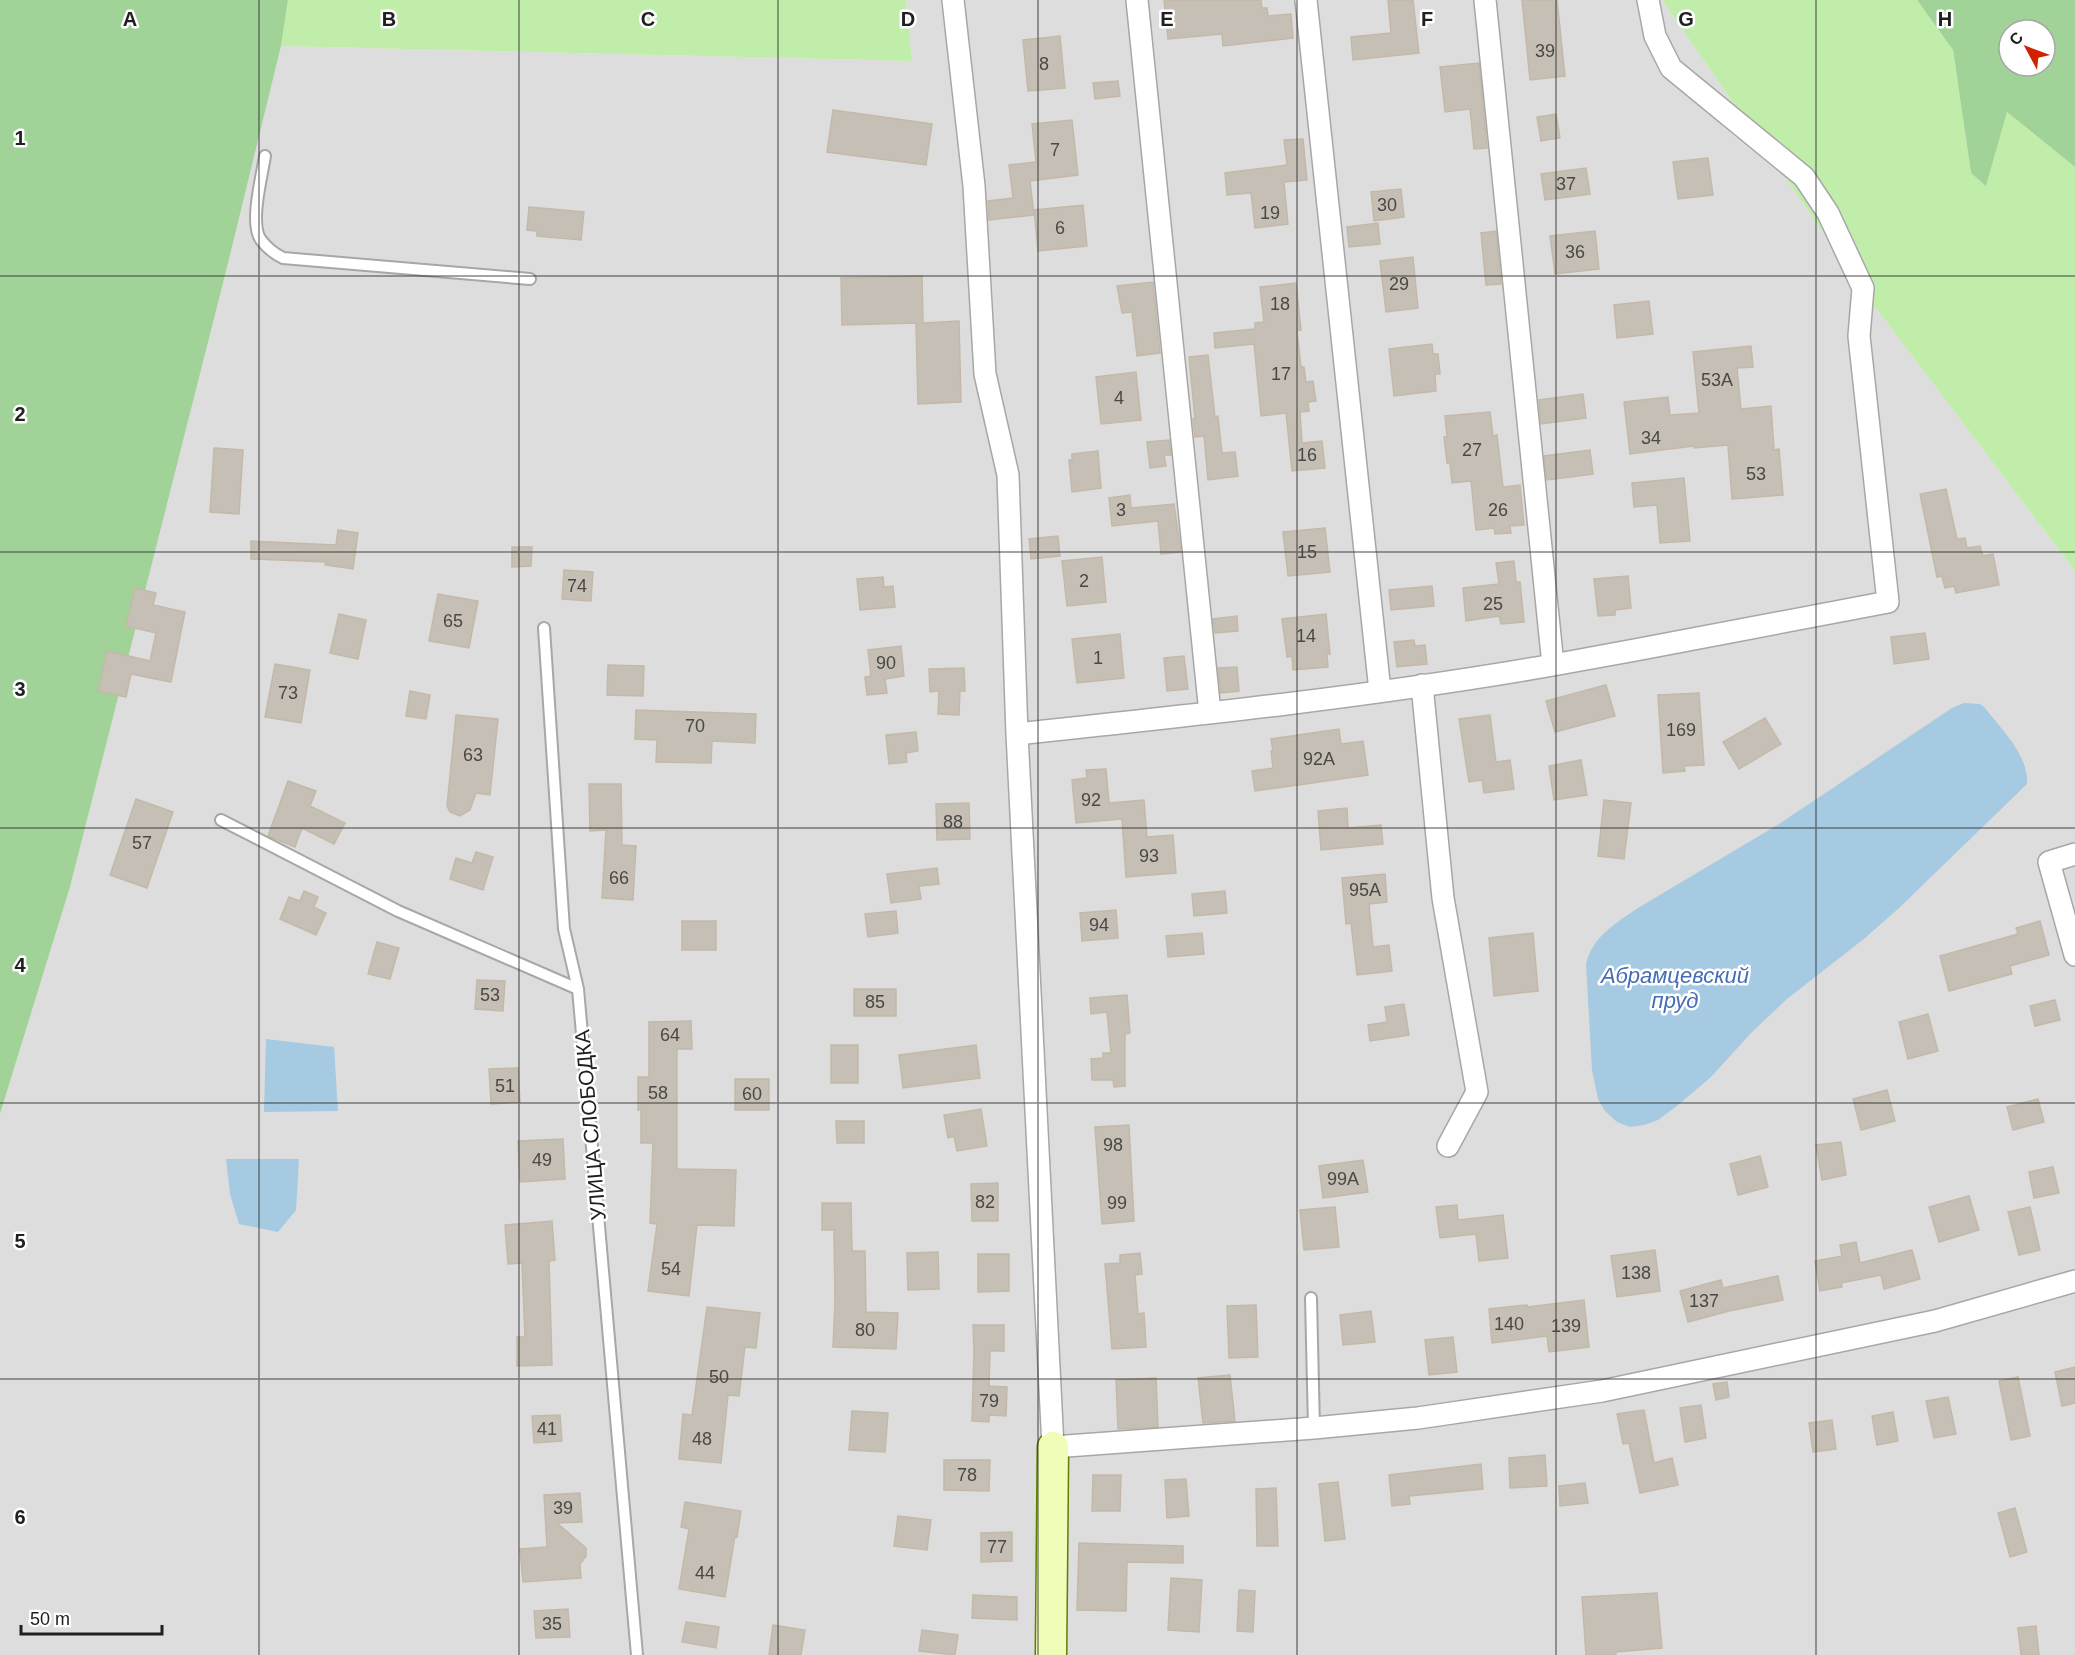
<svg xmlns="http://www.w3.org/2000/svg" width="2075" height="1655" viewBox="0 0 2075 1655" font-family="Arial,sans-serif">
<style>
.residential{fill:#dedddd}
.grass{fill:#c0eeaa}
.forest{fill:#a1d399;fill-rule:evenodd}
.water{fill:#a5cae1}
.building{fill:#c6bfb5;stroke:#c4b9a8;stroke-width:1.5}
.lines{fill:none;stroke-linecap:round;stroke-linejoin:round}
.lane-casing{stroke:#a7a7a7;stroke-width:14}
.street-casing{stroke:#a7a7a7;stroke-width:24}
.secondary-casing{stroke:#5d7e00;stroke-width:33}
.lane{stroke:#fff;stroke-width:10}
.street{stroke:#fff;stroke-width:21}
.secondary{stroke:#effdb8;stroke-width:30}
.grid{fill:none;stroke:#202020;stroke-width:1.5;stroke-opacity:0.55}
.labels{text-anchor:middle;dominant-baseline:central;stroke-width:5;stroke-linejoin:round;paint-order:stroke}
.number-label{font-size:18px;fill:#4a4845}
.street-label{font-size:21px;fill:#202020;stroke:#fff}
.water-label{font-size:22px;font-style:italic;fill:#466cb6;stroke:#fff}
.grid-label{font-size:20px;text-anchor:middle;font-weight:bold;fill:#202020;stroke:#fff;stroke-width:5;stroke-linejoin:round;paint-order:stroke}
</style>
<rect width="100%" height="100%" fill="#f1efe6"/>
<path class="residential" d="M906,0H1662L1869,299L2075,571V1655H0V1114L70,887L281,46L912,61Z"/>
<path class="grass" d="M288,0H906L912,61L281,46Z
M1662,0H1917L1953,50L1971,173L1986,185L2007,112L2075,167V571L1869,299Z"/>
<path class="forest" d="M0,0H288L281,46L228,263L70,887L0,1114Z
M1917,0H2075V167L2007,112L1986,186L1971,173L1953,50ZM2009,30H2045V66H2009Z"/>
<path class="water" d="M1964,703L1980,704L1985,708C2001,729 2029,755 2027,784L1899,908L1865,938L1787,999L1752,1032L1711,1077L1678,1105L1658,1120L1644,1125L1630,1127L1617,1122L1605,1111L1598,1099L1592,1070L1586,964C1592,937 1616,923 1638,908L1779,824L1952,708Z
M266,1039L334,1047L338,1111L264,1112Z
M226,1159H299L296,1210L278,1232L239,1224L230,1194Z"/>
<path class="building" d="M1164,0H1261L1262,8H1267L1268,16L1291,14L1293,38L1223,46L1222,34L1168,39Z
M1388,0H1413L1419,53L1353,60L1351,37L1391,33Z
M1522,0H1557L1565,76L1530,80Z
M1060,36L1065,88L1028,91L1023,40Z
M1479,63L1487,148L1474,149L1470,109L1445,112L1440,67Z
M1118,81L1120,96L1095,99L1093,83Z
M833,110L932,124L926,165L827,152Z
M1556,114L1560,138L1541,141L1537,117Z
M1072,120L1078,175L1030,181L1034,215L989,220L988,201L1013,198L1009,165L1036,162L1032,124Z
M1303,139L1307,180L1284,182L1288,224L1255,228L1251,193L1227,195L1225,173L1287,165L1284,140Z
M1708,158L1713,195L1678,199L1673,162Z
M1586,168L1590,194L1545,200L1541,174Z
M1401,189L1404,217L1374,221L1371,192Z
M1083,205L1087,246L1038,251L1034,210Z
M529,207L584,212L581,240L537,236V231L527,230Z
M1378,223L1380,244L1349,247L1347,227Z
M1496,231L1501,284L1486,285L1481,233Z
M1595,231L1599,269L1555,274L1550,236Z
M1413,257L1418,308L1386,312L1380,261Z
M922,276L923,323L959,321L961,402L918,404L916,323L842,325L841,278Z
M1153,282L1160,353L1137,356L1132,312L1122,313L1117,286Z
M1296,283L1301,330L1297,331L1301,367H1304L1306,382L1313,381L1316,401L1308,402L1309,411L1300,412L1302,443L1322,441L1325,468L1292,471L1286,413L1261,416L1254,344L1215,348L1214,333L1255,329V323L1264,322L1260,287Z
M1649,301L1653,334L1617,338L1614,305Z
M1432,344L1433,354H1438L1440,374H1435L1436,391L1394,396L1389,349Z
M1751,346L1753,367L1737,368L1741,409L1771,406L1774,450L1779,449L1783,495L1732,499L1728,445L1694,448V446L1630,454L1624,402L1668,397L1670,415L1699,413L1693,352Z
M1208,355L1215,417L1218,416L1222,453L1235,452L1238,476L1208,480L1204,436L1195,437L1193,419H1195L1189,357Z
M1136,372L1141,420L1101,424L1096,377Z
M1583,394L1586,418L1541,424L1539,400Z
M1490,412L1493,436L1497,435L1503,487L1520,485L1524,525L1510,526L1511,533L1495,534L1494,528L1476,530L1471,481L1452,483L1450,463H1447L1444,437H1447L1445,416Z
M1169,440L1171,455H1164L1166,466L1150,468L1147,442Z
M214,448L243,450L239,514L210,512Z
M1590,450L1593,474L1547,480L1544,456Z
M1098,451L1101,488L1072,492L1069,460H1072V454Z
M1684,478L1690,541L1660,543L1657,505L1634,507L1632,483Z
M1946,489L1957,539L1965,538L1967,548L1980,546L1983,556L1993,554L1999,585L1956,593L1954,586L1945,588L1942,576L1937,577L1920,494Z
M1130,495L1131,508L1174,504L1181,552L1161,554L1158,521L1112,526L1109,498Z
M1325,528L1330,572L1288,576L1283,532Z
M338,530L358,533L353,569L325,565L326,562L251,559V541L336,545Z
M1058,536L1060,556L1031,559L1029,539Z
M512,547H532L531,566L512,567Z
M1102,557L1106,602L1067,606L1062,561Z
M1514,561L1516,582H1520L1524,622L1501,624L1499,616L1466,621L1463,588L1499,584L1496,563Z
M564,570L593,572L591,601L562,599Z
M1628,576L1631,608L1615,610V615L1598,616L1594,579Z
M883,577L884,587L893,586L895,607L860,610L857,579Z
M1432,586L1434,606L1391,610L1389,590Z
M135,588L156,593L153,605L185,612L171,682L131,674L126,697L98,691L107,651L150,661L156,633L126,626Z
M438,594L478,601L469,648L429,641Z
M339,614L366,620L358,659L330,653Z
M1326,614L1330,654H1327L1328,667L1293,670L1292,656L1287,657L1282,619Z
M1237,616L1238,631L1215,633L1213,619Z
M1925,633L1929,659L1894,664L1891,637Z
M1120,634L1124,678L1077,683L1072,639Z
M1414,640L1415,646L1425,645L1427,664L1397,667L1394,642Z
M901,646L904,676L885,679L887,693L867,695L865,677L871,676L868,650Z
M1184,656L1188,689L1167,691L1164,658Z
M275,664L310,670L301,723L265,717Z
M608,665L644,666L643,696L607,695Z
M1237,667L1239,691L1221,693L1218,668Z
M964,668L965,691H960L959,715L938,714L939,691L930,692L929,669Z
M1606,685L1615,716L1555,732L1546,701Z
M410,691L430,695L426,719L406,716Z
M1699,693L1704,765L1684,766L1685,771L1663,773L1658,695Z
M636,710L756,714L755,743L712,741L711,763L656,762L657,740L635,739Z
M456,715L498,719L490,795L476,793L470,810L460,816L450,812L447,806Z
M1490,715L1496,762L1510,760L1514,789L1484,793L1482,780L1469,782L1459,719Z
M1765,718L1781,744L1739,769L1723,742Z
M1339,729L1341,744L1363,741L1368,775L1255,791L1252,771L1273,768L1271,751H1273L1271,739Z
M916,732L918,751L906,753L907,762L889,764L886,735Z
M1581,760L1587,795L1554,800L1549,766Z
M1106,769L1109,803L1144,800L1147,837L1173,835L1176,873L1126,877L1122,819L1076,823L1072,780L1087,778L1086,770Z
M288,781L316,791L310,806L345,823L334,844L302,828L295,847L268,836Z
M589,784H621L622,845L636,846L633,900L602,898L606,830L590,831Z
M136,799L173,812L147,888L110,875Z
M1604,800L1631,803L1624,859L1598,856Z
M969,803L970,839L937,840L936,804Z
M1347,808L1348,828L1381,825L1383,844L1321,850L1318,811Z
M476,852L493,857L483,890L450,879L456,858L472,863Z
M937,868L939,884L919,886L921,899L891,903L887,874Z
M1385,874L1387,902L1369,904L1373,947L1389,945L1392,971L1357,975L1351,923L1346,924L1342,878Z
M304,891L318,897L314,907L326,913L316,935L280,919L289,897L300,901Z
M1225,891L1227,913L1194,916L1192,894Z
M1116,910L1118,938L1082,941L1080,913Z
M896,911L898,933L868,937L865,914Z
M682,921H716V950H682Z
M2040,921L2049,955L2010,966L2012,974L1949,991L1940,956L2018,934L2016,928Z
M1202,933L1204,954L1168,957L1166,936Z
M1533,933L1538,991L1494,996L1489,938Z
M377,942L399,948L390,979L368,974Z
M477,980L505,981L503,1011L475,1009Z
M854,989H896V1016H854Z
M1127,995L1130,1033L1125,1034V1086L1114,1087L1113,1080H1092L1091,1059L1103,1058V1053H1111L1107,1012L1091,1014L1090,998Z
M2055,1000L2060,1020L2035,1026L2030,1006Z
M1404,1004L1409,1035L1370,1041L1368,1025L1387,1022L1385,1007Z
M1928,1014L1938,1051L1908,1059L1899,1022Z
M691,1021L692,1049H677V1169L736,1170L734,1226L697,1225L689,1296L648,1291L657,1224L650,1223L653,1143H641V1110H638V1077H649V1022Z
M831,1045H858V1083H831Z
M976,1045L980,1078L903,1088L899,1055Z
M518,1068L520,1102L491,1104L489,1069Z
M735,1079H769V1110H735Z
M1887,1090L1895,1121L1861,1130L1853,1099Z
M2038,1099L2044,1122L2013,1130L2007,1107Z
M981,1109L987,1146L957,1151L954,1136L948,1138L944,1115Z
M836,1121H864V1143H837Z
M1129,1125L1134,1221L1102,1224L1095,1127Z
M563,1139L565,1179L520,1182L518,1141Z
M1841,1142L1846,1175L1822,1180L1816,1145Z
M1760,1156L1768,1187L1738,1195L1730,1164Z
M1363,1160L1368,1192L1323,1198L1319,1166Z
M2053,1167L2059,1193L2034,1198L2029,1172Z
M998,1183V1221H972L971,1184Z
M1969,1196L1979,1230L1939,1242L1929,1207Z
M822,1203H851L852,1251H865L866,1312L898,1313L896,1349L833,1347L835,1303L834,1230H822Z
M1457,1205L1458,1220L1503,1215L1508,1258L1479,1261L1476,1234L1440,1238L1436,1207Z
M1335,1207L1339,1247L1304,1250L1300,1210Z
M2030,1207L2040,1250L2019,1255L2008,1212Z
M552,1221L555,1260L549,1261L552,1365L517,1366V1337H525L522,1263L508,1264L505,1225Z
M1856,1242L1860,1263L1912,1250L1920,1279L1884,1289L1881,1275L1841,1283L1842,1287L1820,1291L1815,1261L1842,1256L1840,1245Z
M1655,1250L1660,1291L1617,1297L1611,1256Z
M938,1252L939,1289L908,1290L907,1253Z
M1140,1253L1142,1274L1135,1275L1138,1314L1144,1313L1146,1347L1112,1349L1105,1264L1120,1263V1255Z
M978,1254H1009V1291L978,1292Z
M1778,1276L1783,1300L1729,1311L1688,1322L1680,1291L1721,1280L1723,1288Z
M1584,1300L1589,1347L1549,1352L1547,1336L1492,1343L1489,1309L1527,1305V1307Z
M1256,1305L1258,1357L1229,1358L1227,1306Z
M707,1307L760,1313L756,1348L745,1347L739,1396L728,1395L721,1463L679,1459L683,1414L692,1415Z
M1371,1311L1375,1342L1343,1345L1340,1315Z
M973,1325H1004V1351H990L989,1386L1007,1387L1006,1416L989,1415V1422L972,1421L974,1351Z
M1453,1337L1457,1372L1429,1375L1425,1340Z
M2075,1367V1403L2062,1406L2055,1372Z
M1230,1375L1235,1421L1203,1423L1198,1378Z
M2018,1377L2030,1436L2011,1440L1999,1381Z
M1156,1378L1158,1427L1118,1429L1116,1380Z
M1727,1382L1729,1397L1716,1400L1713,1384Z
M1948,1397L1956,1434L1934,1438L1926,1401Z
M1701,1405L1706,1438L1685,1442L1680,1408Z
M1644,1410L1654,1463L1672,1458L1678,1485L1640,1493L1629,1443L1623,1444L1617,1414Z
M852,1411L888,1413L885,1452L849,1450Z
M1893,1412L1898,1441L1877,1445L1872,1416Z
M560,1415L562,1441L534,1443L532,1416Z
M1832,1420L1836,1449L1813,1452L1809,1423Z
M1545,1455L1547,1486L1510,1488L1509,1458Z
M944,1460H990L989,1491L944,1490Z
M1481,1464L1483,1489L1409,1496L1410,1504L1392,1506L1389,1475Z
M1093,1475H1121L1120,1511H1092Z
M1186,1479L1189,1516L1167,1518L1165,1480Z
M1338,1482L1345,1539L1325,1541L1319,1484Z
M1585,1483L1588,1503L1560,1506L1559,1486Z
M1276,1488L1278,1546H1257L1256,1489Z
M580,1493L582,1522L557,1523L586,1548V1556L580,1564L581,1578L523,1582L520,1549L547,1547L544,1495Z
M685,1502L741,1511L737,1537L735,1536L725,1597L679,1589L689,1529L681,1527Z
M2015,1508L2027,1552L2010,1557L1998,1513Z
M898,1516L931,1520L927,1550L894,1546Z
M1012,1532V1561L981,1562V1533Z
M1079,1543L1183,1546V1563L1127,1562L1126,1611L1077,1610Z
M1171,1578L1202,1580L1199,1632L1168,1630Z
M1239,1590L1255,1591L1253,1632L1237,1631Z
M1657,1593L1662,1648L1616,1652V1655H1586L1582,1597Z
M973,1595L1017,1597V1620L972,1618Z
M568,1609L570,1637L536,1638L534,1611Z
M686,1622L719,1627L716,1648L682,1642Z
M773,1625L805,1630L801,1655H769Z
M2036,1626L2039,1655H2021L2018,1628Z
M922,1630L958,1635L955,1655L919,1651Z"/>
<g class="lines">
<g class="lane-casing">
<path id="lane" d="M265,156C262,176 249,224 261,240C267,248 275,254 283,258L530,279
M544,628L564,929L578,989
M221,820L398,911L578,989L637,1655
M1311,1298L1314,1428"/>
</g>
<g class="street-casing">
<path id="street" d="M953,0L974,186L985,374L1008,475L1017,734L1053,1447L1314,1428L1418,1418L1602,1391L1935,1321L2075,1281
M1137,0L1210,713
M1306,0L1380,691
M1485,0L1553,665
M1422,685L1443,898L1477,1092L1448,1146
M1017,734C1196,715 1376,696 1553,665C1665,645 1777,623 1888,602L1859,336L1863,288L1828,213L1804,177L1671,68L1655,36L1648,0
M2075,854L2049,862L2075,955"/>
</g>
<g class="secondary-casing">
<path id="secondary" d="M1051,1655L1053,1447"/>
</g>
<use href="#lane" class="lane"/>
<use href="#street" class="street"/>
<use href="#secondary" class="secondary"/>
</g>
<path class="grid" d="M259,0V1655M519,0V1655M778,0V1655M1038,0V1655M1297,0V1655M1556,0V1655M1816,0V1655M0,276H2075M0,552H2075M0,828H2075M0,1103H2075M0,1379H2075"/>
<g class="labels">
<g class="number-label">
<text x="1545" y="51">39</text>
<text x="1044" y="64">8</text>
<text x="1055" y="150">7</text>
<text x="1566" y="184">37</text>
<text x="1387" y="205">30</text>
<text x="1270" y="213">19</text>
<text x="1060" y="228">6</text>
<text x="1575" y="252">36</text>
<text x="1399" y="284">29</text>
<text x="1280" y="304">18</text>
<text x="1281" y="374">17</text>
<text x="1717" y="380">53А</text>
<text x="1119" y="398">4</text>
<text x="1651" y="438">34</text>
<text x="1472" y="450">27</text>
<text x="1307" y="455">16</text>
<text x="1756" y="474">53</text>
<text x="1121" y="510">3</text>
<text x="1498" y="510">26</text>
<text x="1307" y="552">15</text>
<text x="1084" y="581">2</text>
<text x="577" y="586">74</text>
<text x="1493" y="604">25</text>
<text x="453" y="621">65</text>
<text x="1306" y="636">14</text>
<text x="1098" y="658">1</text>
<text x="886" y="663">90</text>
<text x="288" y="693">73</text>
<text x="695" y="726">70</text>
<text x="1681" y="730">169</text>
<text x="473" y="755">63</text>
<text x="1319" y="759">92А</text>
<text x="1091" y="800">92</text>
<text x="953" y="822">88</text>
<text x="142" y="843">57</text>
<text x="1149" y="856">93</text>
<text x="619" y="878">66</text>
<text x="1365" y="890">95А</text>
<text x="1099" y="925">94</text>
<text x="490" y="995">53</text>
<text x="875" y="1002">85</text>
<text x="670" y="1035">64</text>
<text x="505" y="1086">51</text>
<text x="658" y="1093">58</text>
<text x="752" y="1094">60</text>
<text x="1113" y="1145">98</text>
<text x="542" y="1160">49</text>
<text x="1343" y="1179">99А</text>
<text x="985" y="1202">82</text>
<text x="1117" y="1203">99</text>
<text x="671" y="1269">54</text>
<text x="1636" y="1273">138</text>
<text x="1704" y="1301">137</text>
<text x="1509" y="1324">140</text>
<text x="1566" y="1326">139</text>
<text x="865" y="1330">80</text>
<text x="719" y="1377">50</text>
<text x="989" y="1401">79</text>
<text x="547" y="1429">41</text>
<text x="702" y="1439">48</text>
<text x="967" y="1475">78</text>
<text x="563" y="1508">39</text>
<text x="997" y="1547">77</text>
<text x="705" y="1573">44</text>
<text x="552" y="1624">35</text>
</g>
<g class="street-label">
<text transform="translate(590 1125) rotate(-95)">УЛИЦА СЛОБОДКА</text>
</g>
<g class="water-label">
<text x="1675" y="975">Абрамцевский<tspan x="1675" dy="25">пруд</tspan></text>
</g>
</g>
<g class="grid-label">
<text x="130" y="26">A</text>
<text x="389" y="26">B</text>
<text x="648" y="26">C</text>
<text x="908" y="26">D</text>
<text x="1167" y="26">E</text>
<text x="1427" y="26">F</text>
<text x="1686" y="26">G</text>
<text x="1945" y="26">H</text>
<text x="20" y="145">1</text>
<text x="20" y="421">2</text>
<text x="20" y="696">3</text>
<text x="20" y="972">4</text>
<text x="20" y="1248">5</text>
<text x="20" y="1524">6</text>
</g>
<g transform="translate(2027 48) rotate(311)"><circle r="28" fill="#ffffff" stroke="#a6a6a6" stroke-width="1.5"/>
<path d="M0-4.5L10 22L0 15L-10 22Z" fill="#d02100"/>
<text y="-9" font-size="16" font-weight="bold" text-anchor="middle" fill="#202020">С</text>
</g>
<path d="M21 1625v9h141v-9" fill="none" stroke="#202020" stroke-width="3"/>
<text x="30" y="1625" font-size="18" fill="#202020" stroke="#ffffff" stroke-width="4.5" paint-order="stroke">50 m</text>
</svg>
